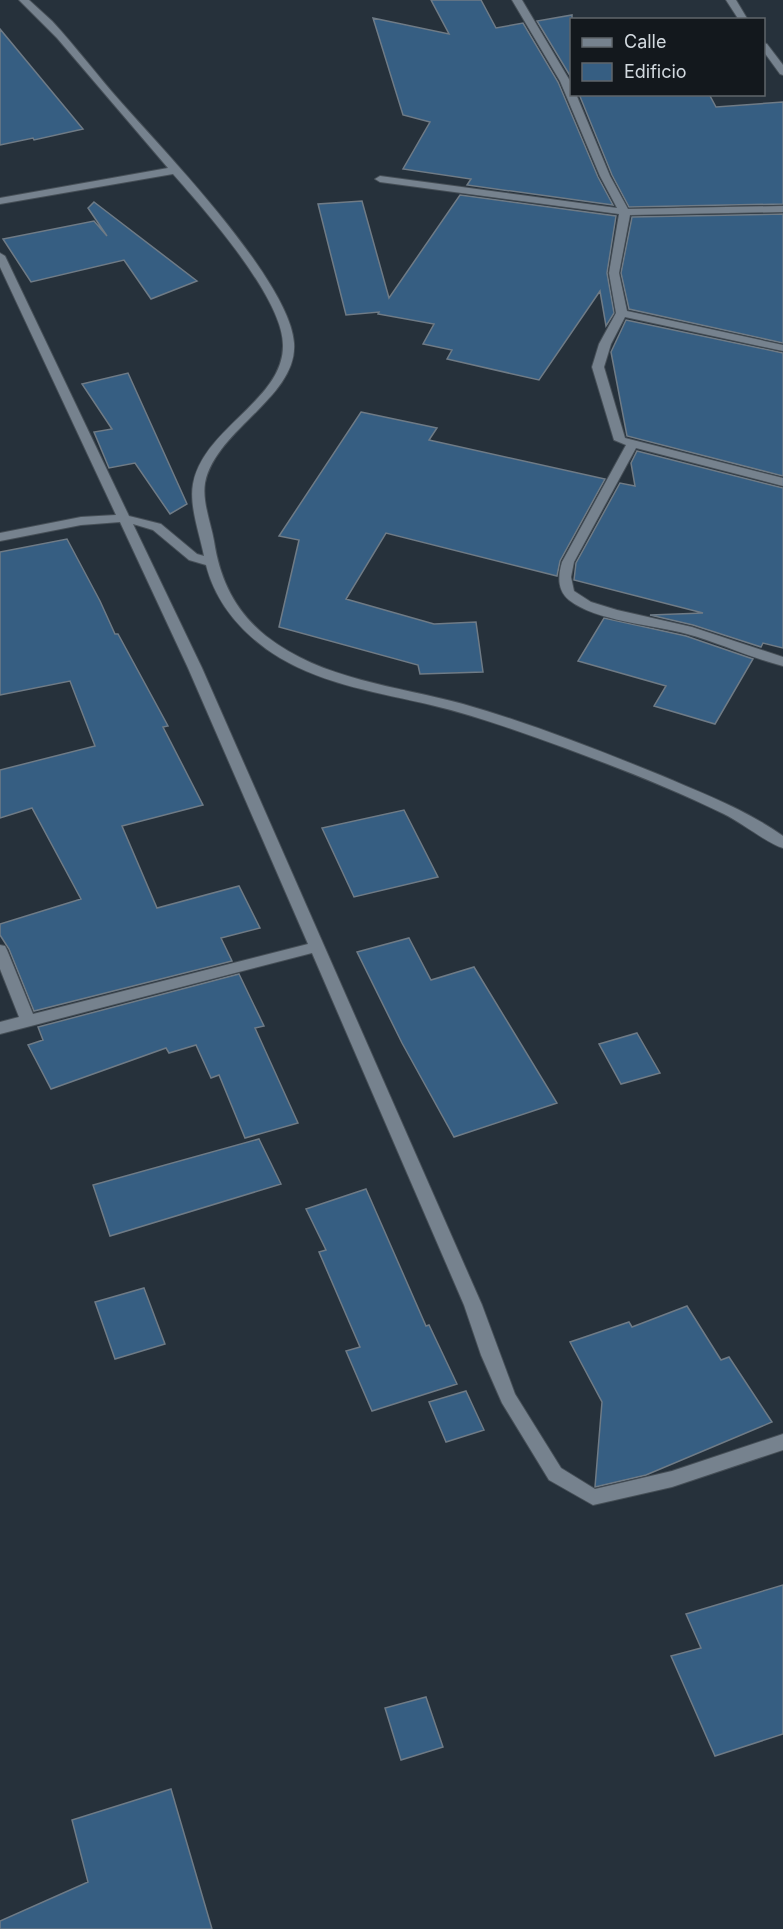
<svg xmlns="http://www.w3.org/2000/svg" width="783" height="1929" viewBox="0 0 783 1929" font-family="Inter,sans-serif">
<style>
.building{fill:#365e82;stroke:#6f7b86;stroke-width:1.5}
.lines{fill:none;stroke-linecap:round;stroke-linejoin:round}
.minor-casing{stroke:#464f57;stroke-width:2}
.minor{fill:#76828e;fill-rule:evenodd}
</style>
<rect width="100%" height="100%" fill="#26313b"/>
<path class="building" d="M431,0H481L496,28L523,23L558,82L598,177L613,205L467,185L471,179L403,169L430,122L403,115L373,18L449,34Z
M572,15V79L537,21Z
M0,29L83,129L34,140L33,138L0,145Z
M579,94H709L716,107L783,102V204L629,207L612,175Z
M460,195L616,216L607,273L614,313L606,326L600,291L539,380L447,359L452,350L423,344L434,324L378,314L379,312L346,315L318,204L362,201L389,298Z
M94,202L197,281L151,299L124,260L31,282L3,239L94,221L107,236L88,208Z
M783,214V343L629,309L621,273L632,217Z
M626,320L783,353V476L627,436L611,352Z
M128,373L187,504L170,514L135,463L109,468L94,432L112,429L82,384Z
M361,412L437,428L429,440L605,479L560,561L557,576L386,533L346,599L434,624L476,622L483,672L420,674L418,665L279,627L299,540L279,536Z
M637,451L783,488V648L763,643L761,647L693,625L650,615L703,613L574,580L576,563L620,483L635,486L631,463Z
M67,539L100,601L115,634H118L168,726L163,727L203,805L122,826L157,908L239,886L260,928L221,938L232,961L34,1011L9,949L0,935V924L81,899L32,808L0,818V770L95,746L70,681L0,695V552Z
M604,618L686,636L753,659L715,724L654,706L666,686L578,661Z
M404,810L438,877L354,897L322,828Z
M409,938L431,980L474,967L557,1103L454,1137L402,1043L357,952Z
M239,974L264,1026L255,1028L298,1123L245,1138L219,1075L211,1078L196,1045L169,1053L166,1048L51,1089L28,1045L43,1040L38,1027Z
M637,1033L660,1073L621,1084L599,1044Z
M259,1139L281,1184L110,1236L93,1185Z
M366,1189L426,1326L429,1325L457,1384L372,1411L346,1351L360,1347L319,1252L326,1250L306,1209Z
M144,1288L165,1344L115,1359L95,1302Z
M687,1306L721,1360L729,1357L772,1422L646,1475L595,1487L602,1402L570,1342L629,1322L632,1327Z
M466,1391L484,1430L446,1442L429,1402Z
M783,1585V1734L715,1756L671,1656L701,1648L686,1614Z
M426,1697L443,1747L401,1760L385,1708Z
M171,1789L212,1929H0V1921L88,1882L72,1820Z"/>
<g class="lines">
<g class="minor-casing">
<path id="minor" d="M19,0H29L52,21C76,47 97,75 120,101C163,150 290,281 294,343C298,397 216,429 205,483C202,502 211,523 214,541C220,580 235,611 266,636C322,680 397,686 463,704C530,723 596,749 660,775C702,793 745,809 783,836V848C768,844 741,822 724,814C673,789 619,768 565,748C521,732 477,716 431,705C381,693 325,685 280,658C245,637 216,605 206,565L189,560L153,530L133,524L202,668L482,1305L515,1394L561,1468L595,1489L672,1471L783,1434V1450L672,1487L593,1505L549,1480L502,1403L481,1355L464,1305L312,953L0,1034V1022L19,1017L0,969V945L5,946L7,950L33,1014L308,944L188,668L120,522L81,525L0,541V533L81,517L116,515L0,267V253L5,256L129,516L161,524L197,554L204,556C200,535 189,506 193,484C203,428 284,400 283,345C283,298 204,209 173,174L0,204V198L168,168L57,38Z
M512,0H522L570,81L572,94H576L610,176L628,209L783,206V212L630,215L619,273L627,311L783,345V351L625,317L611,344L604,367L625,438L783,478V486L636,448L574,562L571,577L574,591L591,602L617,610L692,627L783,657V666C751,658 720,643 687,634C654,625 595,621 569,600C557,590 558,576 562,562L626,445L614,440L592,367L599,344L616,313L609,273L619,214L380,182L375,179L380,176L617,208L600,176L560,81Z
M726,0H736L748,20H739Z
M764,43L767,44L783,65V75L780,74L764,52Z"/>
</g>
<use href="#minor" class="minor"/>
</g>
<rect x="570" y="18" width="195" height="78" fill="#13181d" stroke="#60666b" stroke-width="1.5"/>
<rect x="582" y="38" width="30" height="9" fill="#76828e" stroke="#60666b" stroke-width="1.5"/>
<text x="624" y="48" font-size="18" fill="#d3dae0">Calle</text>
<rect x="582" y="63" width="30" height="18" fill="#365e82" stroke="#60666b" stroke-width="1.5"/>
<text x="624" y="78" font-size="18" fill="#d3dae0">Edificio</text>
</svg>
